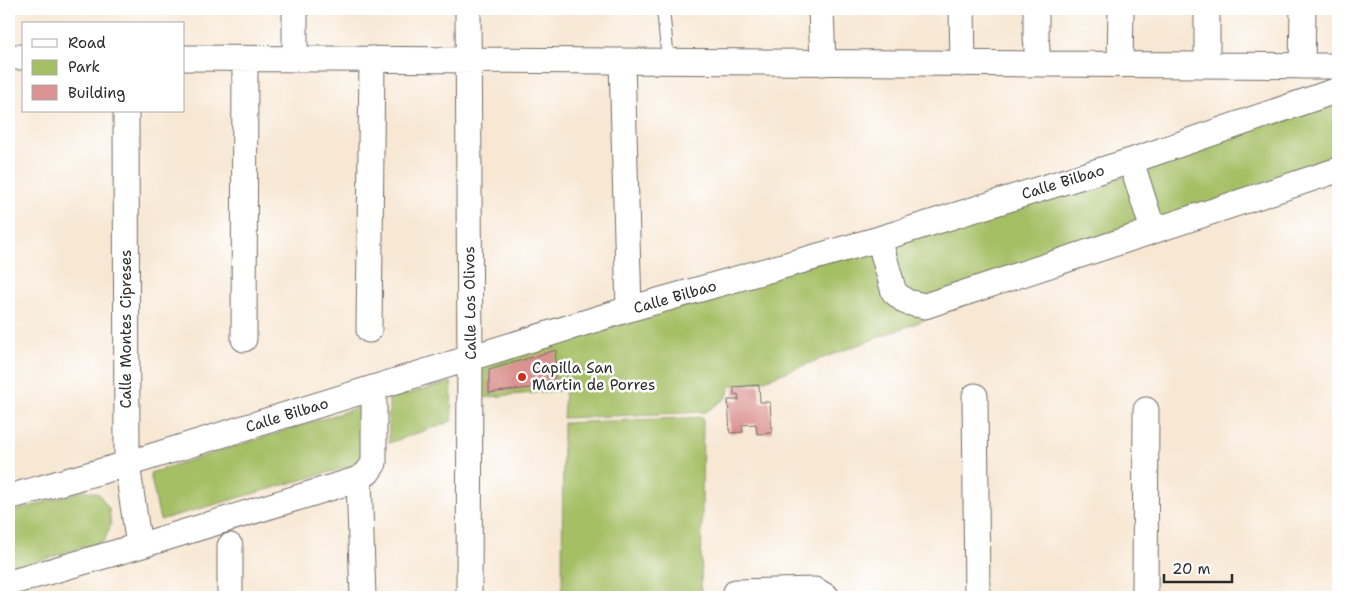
<svg xmlns="http://www.w3.org/2000/svg" width="1347" height="606" viewBox="0 0 1347 606" font-family="'Shantell Sans',sans-serif">
<style>
.green{fill:#a5bf65;stroke:#687548}
.building{fill:#db9391}
.lines{fill:none;stroke-linecap:round;stroke-linejoin:round}
.lane-casing{stroke:#726d66;stroke-width:14}
.street-casing{stroke:#726d66;stroke-width:27}
.lane{stroke:#fff;stroke-width:12}
.street{stroke:#fff;stroke-width:25}
.poi-dot{fill:#c8321e;stroke:#fff;stroke-width:2}
.labels{text-anchor:middle;dominant-baseline:central;stroke-width:5;stroke-linejoin:round;paint-order:stroke}
.street-label{font-size:15px;fill:#2b2b2b;stroke:#fff}
.poi-label{font-size:15px;fill:#2b2b2b;stroke:#fff;text-anchor:start}
</style>
<rect width="100%" height="100%" fill="#fff"/>
<filter id="ink" filterUnits="userSpaceOnUse"><feTurbulence type="fractalNoise" baseFrequency=".02" numOctaves="2"/><feDisplacementMap in="SourceGraphic" scale="10" xChannelSelector="R" yChannelSelector="G"/><feConvolveMatrix kernelMatrix="1 2 1 2 8 2 1 2 1" color-interpolation-filters="sRGB"/></filter>
<filter id="wash" filterUnits="userSpaceOnUse"><feTurbulence type="fractalNoise" baseFrequency=".0096" numOctaves="4" result="noise"/><feDisplacementMap in="SourceGraphic" scale="20" xChannelSelector="R" yChannelSelector="G"/><feGaussianBlur stdDeviation="1.12" result="paint"/><feColorMatrix in="noise" values="0 0 0 0 0 0 0 0 0 0 0 0 0 0 0 0 0 1.4 0 .05"/><feComposite in="paint" operator="in"/></filter>
<g filter="url(#wash)">
<rect width="100%" height="100%" fill="#f7e7d3"/>
<path class="green" d="M1338,97V168L1154,234L759,382L730,386L727,397L706,412L563,418L565,390L479,398L480,368Z
M451,382L452,421L389,443V399Z
M363,406L365,462L160,520L150,473Z
M703,417L701,597H562L563,423Z
M85,490L99,494L109,509L111,525L104,541L9,570V513Z"/>
<g id="blocks">
<path class="building" d="M556,350L554,385L489,393V370Z
M759,385L760,402H770L772,433L757,434L756,424L742,425L743,432L730,433L728,400H739L738,394L734,395V387Z"/>
</g>
</g>
<g filter="url(#ink)">
<use href="#blocks" fill-opacity="0" stroke="#726d66" stroke-width="1"/>
<g class="lines">
<g class="lane-casing">
<path id="lane" d="M663,9L668,61"/>
</g>
<g class="street-casing">
<path id="street" d="M468,9L470,358L469,597
M821,9L823,63
M962,9L963,64
M1036,9V35L1038,64
M9,57H24
M184,58L1338,66
M295,59V9
M622,61L629,309
M1120,64L1121,9
M1207,65V9
M1302,66L1303,9
M126,111L127,464L139,546
M1131,161L1153,230
M879,239L894,292L906,302L925,306L1338,170
M369,330L372,59
M244,339L245,59
M975,396L977,597
M359,479L363,597
M9,497L127,464L629,309L879,239L1131,161L1338,90
M9,583L139,546L359,479L368,472L374,463V389
M736,592L815,590L827,597
M230,597V546
M1145,597L1146,410"/>
</g>
<use href="#lane" class="lane"/>
<use href="#street" class="street"/>
</g>
</g>
<circle class="poi-dot" cx="522" cy="377" r="5"/>
<g class="labels">
<g class="street-label">
<text transform="translate(1063 182) rotate(-17)">Calle Bilbao</text>
<text transform="translate(675 297) rotate(-16)">Calle Bilbao</text>
<text transform="translate(470 303) rotate(-91)">Calle Los Olivos</text>
<text transform="translate(126 329) rotate(-90)">Calle Montes Cipreses</text>
<text transform="translate(287 415) rotate(-17)">Calle Bilbao</text>
</g>
<g class="poi-label">
<text x="532" y="368">Capilla San<tspan x="532" dy="17">Martin de Porres</tspan></text>
</g>
</g>
<rect width="1347" height="606" fill="none" stroke="#fff" stroke-width="30"/>
<rect x="22" y="22" width="162" height="90" fill="#ffffff" stroke="#aaaaaa"/>
<rect x="32" y="39" width="25" height="8" fill="#ffffff" stroke="#aaaaaa"/>
<text x="68" y="48" font-size="15" fill="#2b2b2b">Road</text>
<rect x="32" y="60" width="25" height="15" fill="#a5bf65" stroke="#aaaaaa"/>
<text x="68" y="72" font-size="15" fill="#2b2b2b">Park</text>
<rect x="32" y="85" width="25" height="15" fill="#db9391" stroke="#aaaaaa"/>
<text x="68" y="98" font-size="15" fill="#2b2b2b">Building</text>
<path d="M1164 574v8h68v-8" fill="none" stroke="#2b2b2b" stroke-width="2.5"/>
<text x="1172" y="574" font-size="15" fill="#2b2b2b" stroke="#ffffff" stroke-width="4" paint-order="stroke">20 m</text>
</svg>
